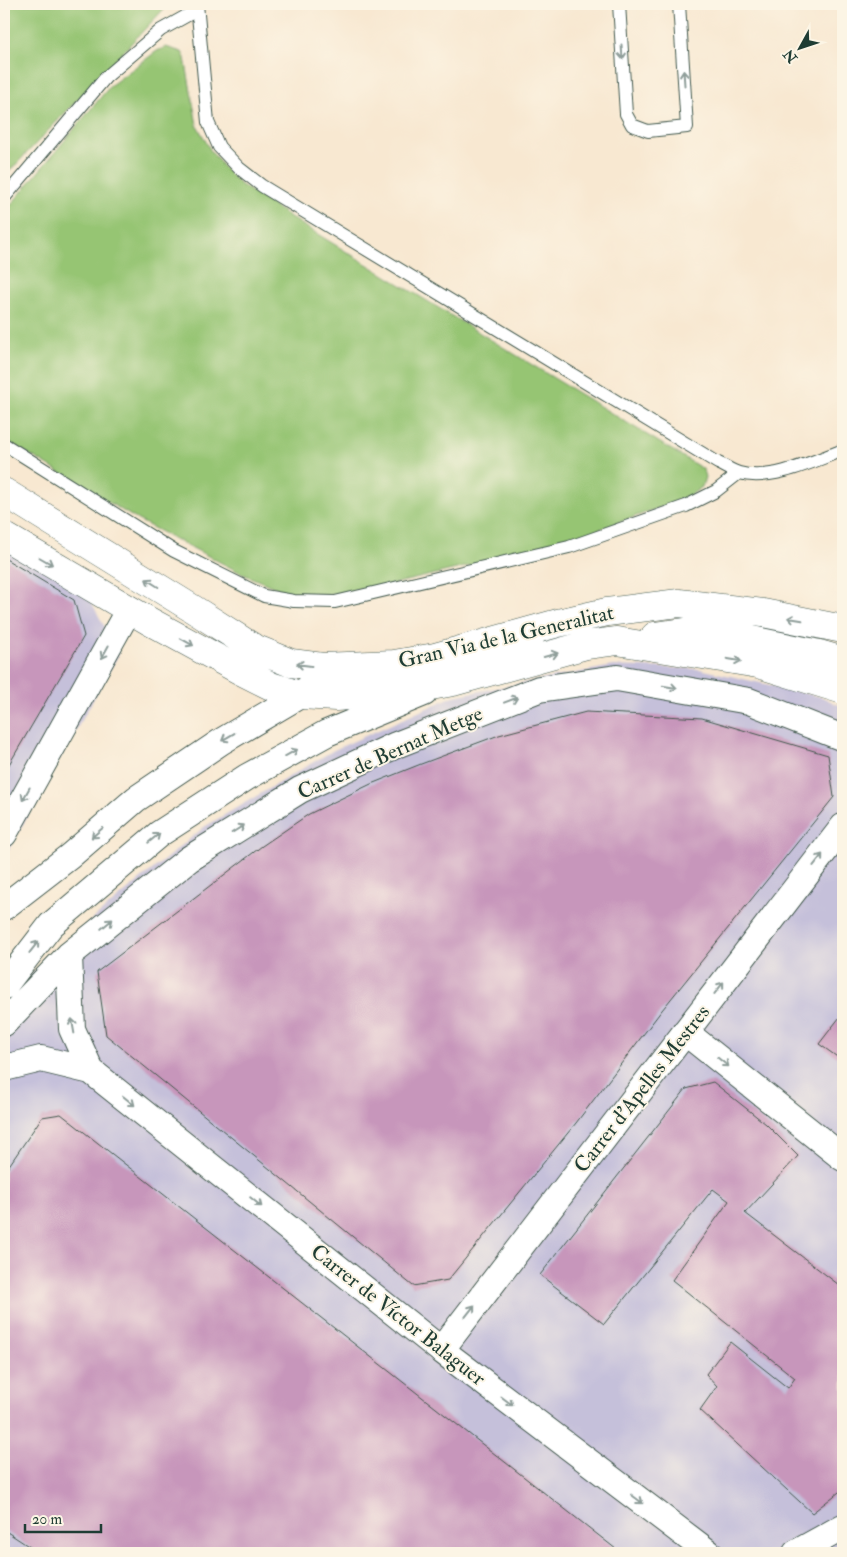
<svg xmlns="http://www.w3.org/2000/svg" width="847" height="1557" viewBox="0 0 847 1557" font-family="'IM FELL Double Pica',serif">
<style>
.industrial{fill:#c5c0da}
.green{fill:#96c573;stroke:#5a8154}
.building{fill:#c796bb}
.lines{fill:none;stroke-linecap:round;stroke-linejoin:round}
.service-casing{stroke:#40574c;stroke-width:14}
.minor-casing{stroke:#40574c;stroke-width:28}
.tertiary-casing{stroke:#40574c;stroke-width:29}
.service{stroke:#fff;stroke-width:12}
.minor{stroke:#fff;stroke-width:26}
.tertiary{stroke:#fff;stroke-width:28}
.oneway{stroke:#8f9e9a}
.labels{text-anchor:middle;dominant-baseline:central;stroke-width:4;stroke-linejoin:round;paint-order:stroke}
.street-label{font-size:21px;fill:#1f3d34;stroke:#fcf5e5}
</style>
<rect width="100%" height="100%" fill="#fcf5e5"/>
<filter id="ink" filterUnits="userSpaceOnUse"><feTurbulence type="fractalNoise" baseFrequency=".02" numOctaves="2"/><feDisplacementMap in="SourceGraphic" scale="10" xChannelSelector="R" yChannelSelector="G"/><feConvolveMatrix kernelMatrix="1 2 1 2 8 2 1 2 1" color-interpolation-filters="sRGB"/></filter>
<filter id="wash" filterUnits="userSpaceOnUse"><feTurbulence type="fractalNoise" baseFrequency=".0096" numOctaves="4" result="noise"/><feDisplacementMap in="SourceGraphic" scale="20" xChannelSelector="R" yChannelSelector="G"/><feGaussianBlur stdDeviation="1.12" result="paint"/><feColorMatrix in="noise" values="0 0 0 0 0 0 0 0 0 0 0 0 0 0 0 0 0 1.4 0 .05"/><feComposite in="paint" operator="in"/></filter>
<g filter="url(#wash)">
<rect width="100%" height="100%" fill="#f8e8d1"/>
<path class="industrial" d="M4,544L84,588L119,654L4,858Z
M613,666L700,669L822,697L843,707V1553H4V1000L59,947L204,827L334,750L454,696Z"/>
<path class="green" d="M4,4H167L163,10L4,177Z
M166,47L182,52L185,58L197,125L211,151L224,168L240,184L301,224L703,469L705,477L702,487L686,498L590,533L528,552L389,585L327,595L286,592L245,575L138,520L4,439V213L111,85L157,51Z"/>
<g id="blocks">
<path class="building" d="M4,558L74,600L84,636L4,773Z
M586,712L702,718L828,755L834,797L662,1010L576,1123L448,1280L413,1286L106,1035L97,972L262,846L309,814L371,784L421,764L499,735Z
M843,1013V1061L819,1044Z
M713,1082L766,1124L798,1156L745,1213L843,1288V1489L812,1513L700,1410L717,1386L706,1374L730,1342L788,1388L795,1378L672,1280L729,1201L713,1189L604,1324L540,1275L686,1089Z
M61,1114L621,1553H39L4,1530V1173L42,1117Z"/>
</g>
</g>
<g filter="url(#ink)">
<use href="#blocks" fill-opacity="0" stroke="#40574c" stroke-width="1"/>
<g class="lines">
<g class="service-casing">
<path id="service" d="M197,4L208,122L219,147L239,168L262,186L718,463C725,466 732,471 739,473C771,482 814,461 843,450
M619,4L626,114L632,125L648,131L687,127L679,4
M4,198L106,77L161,30L197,10
M4,444L174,551L264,596L294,601L335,602L569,547L686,506L716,491L739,473"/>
</g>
<g class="minor-casing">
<path id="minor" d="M4,834L129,609
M4,907L70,856L136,799L222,741L300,695L312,685L327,681H364L404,676L494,656L531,638
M69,955L72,1029L91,1071
M4,986L51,925L159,834L247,777L327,733L424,693
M4,1023L69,955L189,859L300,790L396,745L539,689L617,678L749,701L843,738
M685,1032L843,1158
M4,1068L41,1059L91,1071L441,1350L709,1553
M441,1350L843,827
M796,1553L843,1527"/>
</g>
<g class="tertiary-casing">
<path id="tertiary" d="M4,492L193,609L254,648L291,663L323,667L394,664L435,657L558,623L607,612L679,603L763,613L843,629
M4,536L149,621L239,670L271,686L300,695L336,697L398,692L453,682L586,645L617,641L758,664L843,690
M655,636L686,632L737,637L819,654L843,661"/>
</g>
<use href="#service" class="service"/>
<use href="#minor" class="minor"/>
<use href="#tertiary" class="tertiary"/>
</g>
<defs><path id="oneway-shaft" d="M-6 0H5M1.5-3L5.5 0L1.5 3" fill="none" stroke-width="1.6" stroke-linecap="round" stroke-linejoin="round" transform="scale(1.25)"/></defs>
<g class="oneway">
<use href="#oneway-shaft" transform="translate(622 52) rotate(86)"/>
<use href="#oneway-shaft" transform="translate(684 78) rotate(-94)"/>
<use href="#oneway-shaft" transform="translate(46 561) rotate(30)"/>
<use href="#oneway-shaft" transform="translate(152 583) rotate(-148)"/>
<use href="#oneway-shaft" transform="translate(795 619) rotate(-170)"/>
<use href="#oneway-shaft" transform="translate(187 642) rotate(29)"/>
<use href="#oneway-shaft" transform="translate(105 652) rotate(119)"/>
<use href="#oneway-shaft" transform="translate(551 655) rotate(-15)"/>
<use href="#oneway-shaft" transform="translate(734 660) rotate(10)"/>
<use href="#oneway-shaft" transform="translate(304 665) rotate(-173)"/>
<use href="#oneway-shaft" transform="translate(670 687) rotate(10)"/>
<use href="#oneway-shaft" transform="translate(511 700) rotate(-21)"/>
<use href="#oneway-shaft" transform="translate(228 737) rotate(149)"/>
<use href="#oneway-shaft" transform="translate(291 753) rotate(-29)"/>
<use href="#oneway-shaft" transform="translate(26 794) rotate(119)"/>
<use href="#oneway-shaft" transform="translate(238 829) rotate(-32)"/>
<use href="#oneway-shaft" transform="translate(97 833) rotate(139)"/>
<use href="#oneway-shaft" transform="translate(154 838) rotate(-39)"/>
<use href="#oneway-shaft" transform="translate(818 860) rotate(-52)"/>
<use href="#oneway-shaft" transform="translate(107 924) rotate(-40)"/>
<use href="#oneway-shaft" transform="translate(34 947) rotate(-52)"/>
<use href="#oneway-shaft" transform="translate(719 988) rotate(-52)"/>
<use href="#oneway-shaft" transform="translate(73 1026) rotate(-100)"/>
<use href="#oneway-shaft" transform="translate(723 1062) rotate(39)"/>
<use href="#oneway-shaft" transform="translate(129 1101) rotate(39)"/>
<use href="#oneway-shaft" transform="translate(256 1202) rotate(39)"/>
<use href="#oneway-shaft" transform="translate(470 1311) rotate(-52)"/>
<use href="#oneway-shaft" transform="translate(507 1401) rotate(37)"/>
<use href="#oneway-shaft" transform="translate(637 1499) rotate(37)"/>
</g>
</g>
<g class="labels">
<g class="street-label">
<text transform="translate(506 637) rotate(-13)">Gran Via de la Generalitat</text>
<text transform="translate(390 753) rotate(-24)">Carrer de Bernat Metge</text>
<text transform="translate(642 1089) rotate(-52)">Carrer d'Apelles Mestres</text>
<text transform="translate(398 1315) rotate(38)">Carrer de Víctor Balaguer</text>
</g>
</g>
<rect width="847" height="1557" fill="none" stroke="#fcf5e5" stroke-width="20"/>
<g transform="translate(800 48) rotate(230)" stroke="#fcf5e5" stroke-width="4" paint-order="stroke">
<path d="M0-4L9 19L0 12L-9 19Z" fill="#1f3d34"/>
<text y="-8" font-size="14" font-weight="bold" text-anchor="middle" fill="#1f3d34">N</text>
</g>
<path d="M25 1524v8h76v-8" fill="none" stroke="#1f3d34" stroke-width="2.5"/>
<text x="32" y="1524" font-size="15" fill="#1f3d34" stroke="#fcf5e5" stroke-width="4" paint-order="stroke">20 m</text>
</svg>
